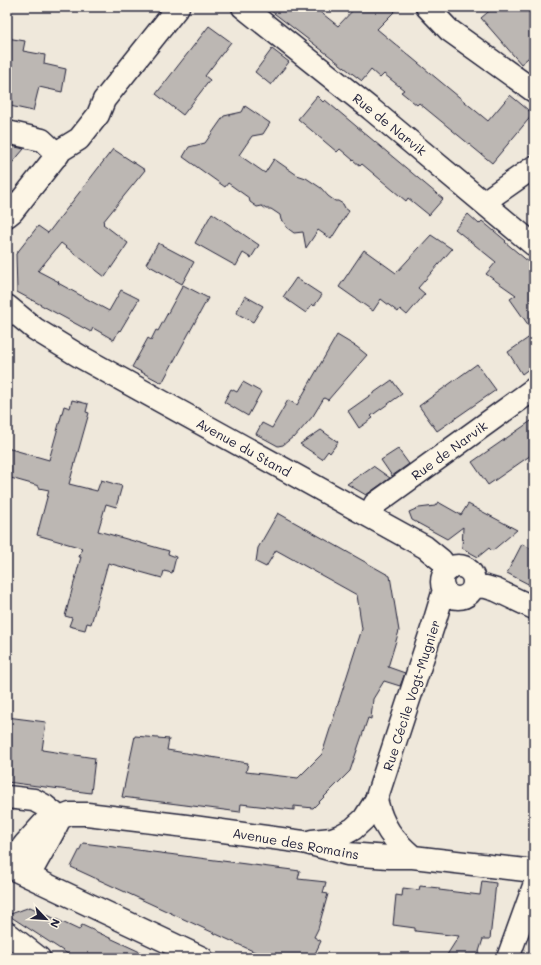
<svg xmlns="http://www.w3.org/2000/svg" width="541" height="965" viewBox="0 0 541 965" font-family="Mali,sans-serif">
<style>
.building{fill:#bcb7b3;stroke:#22223b}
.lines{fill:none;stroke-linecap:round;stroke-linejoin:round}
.minor-casing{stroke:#22223b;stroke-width:25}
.major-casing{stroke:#22223b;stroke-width:25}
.minor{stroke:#fcf5e5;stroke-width:22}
.major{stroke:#fcf5e5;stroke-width:22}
.labels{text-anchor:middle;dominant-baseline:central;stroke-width:3.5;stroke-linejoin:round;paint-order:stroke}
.street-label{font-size:13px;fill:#22223b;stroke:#fcf5e5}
</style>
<rect width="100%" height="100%" fill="#efe8db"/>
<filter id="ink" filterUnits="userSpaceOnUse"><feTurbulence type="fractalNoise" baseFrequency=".025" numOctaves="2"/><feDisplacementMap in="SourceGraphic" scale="8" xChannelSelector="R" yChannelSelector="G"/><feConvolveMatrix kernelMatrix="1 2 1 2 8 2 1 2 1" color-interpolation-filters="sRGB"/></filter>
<g filter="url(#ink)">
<path class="building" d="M266,7H314L338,26L356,7H399L377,29L488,121L510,95L533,114L492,163L419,103L417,105L401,92L404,90L384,74L380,78L371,70L362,81Z
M494,7H534V53L521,64L481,18Z
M209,26L231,42L205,76L210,80L183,115L156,94Z
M7,38L25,41L23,51L45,55L44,64L66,69L62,92L39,87L33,111L10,106L12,98L7,97Z
M272,49L289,62L271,85L255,72Z
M317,96L323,102L325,100L443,199L429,215L408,198L406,201L362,164L360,166L340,149L337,152L298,119Z
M245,106L270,123L263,134L252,136L239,155L265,173L274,159L297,175L306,178L321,188L328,196L335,201H338L343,204L345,208L349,211L331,239L318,230L306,248L303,232L294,233L286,227L285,223L281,220L280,215L271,209H266L262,206L257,207L250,202L249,198L228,183L225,187L183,157L189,147L205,143L224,116L242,112Z
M7,145L24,149L7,169Z
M113,149L145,170L103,222L104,223L103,224L128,243L105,277L61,243L38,271L59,282L58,283L109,311L121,290L139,299L120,331L119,330L114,340L93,328L91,332L17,292L16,254L38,226L48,233Z
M212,213L259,245L251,258L243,253L236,266L195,243Z
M468,214L479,224L482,221L506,241L505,242L530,263L534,278V333L510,299L516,295L486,274L496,262L455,229Z
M431,235L452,249L418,288L425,294L407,315L400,309L398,312L381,299L373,311L339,287L364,250L396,273Z
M158,243L194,262L182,284L146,264Z
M296,278L322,295L314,306L312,304L306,313L283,297Z
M183,285L208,298L162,383L132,367L148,338L151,340L156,330L158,331Z
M245,296L263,306L253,322L236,313Z
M534,334V365L522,374L508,352Z
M337,335L357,347L367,355L328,400L324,398L313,416L294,438L293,437L283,445L278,446L256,434L262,423L272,428L288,400L297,405Z
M477,364L496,390L437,431L419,406Z
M392,380L402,394L371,416L373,418L359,428L348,411Z
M243,382L261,392L248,416L224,402L231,389L237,392Z
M72,400L88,404L86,412L89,413L69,484L97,491L101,480L122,486L116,507L106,504L98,531L169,551L168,554L176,557L172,573L164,571L162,578L108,563L91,624L87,623L85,630L69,626L72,618L65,616L81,557H79L82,548L37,535L49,490L39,488V486L7,477V448L49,460L64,406L70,408Z
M534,419V453L488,485L472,462Z
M321,430L338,442L330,453L328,451L322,459L300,444Z
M398,449L409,464L392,476L381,460Z
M373,466L390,478L366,495L347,484Z
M438,502L461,515L468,504L517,530L492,551L489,548L478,557L462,548L463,527L447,539L412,520L409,512L418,508H419L435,506Z
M278,513L390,576L399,631L388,667L405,673L400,686L384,681L373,699L371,719L368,718L350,771L313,808L294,806V810L241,804L240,812L122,797L135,736L169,739L167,750L248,763L246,772L298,778L322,754L362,629L357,595L276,550L266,567L256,562L258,548Z
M522,544L534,550V587L507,573Z
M7,717L46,722L42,750L95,758L91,793L7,782Z
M83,843L300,871L298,879L326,882L323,893L328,894L318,929L314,937L321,941L313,958H268L71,867Z
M482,881L496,883L490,939H483L477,958H445L459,936L415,931V928L393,925L396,895L402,896L403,888L419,890L420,886L439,888V890L480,895Z
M30,907L79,930L82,925L153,958H74L8,915Z"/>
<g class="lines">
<g class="minor-casing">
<path id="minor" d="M243,7L371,109L534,245
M427,7L449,30L534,91
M7,132L42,140L58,155
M484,202L534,167
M7,306L35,329L81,357L425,547L441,560L448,570
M369,516L375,504L534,389
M442 582a16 16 0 1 1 32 0a16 16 0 1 1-32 0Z
M474,586L486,587L496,590L534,608
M7,797L34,800L45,806L60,818
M376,800C383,827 392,839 413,857
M312,841L332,839L340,836L353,829L364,819L376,800L434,623L444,590
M8,866L25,844L45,822L60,818L70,814H87L186,826L303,842L347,854L389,857H413L534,871
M29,876C39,856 51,838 60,818
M7,933L39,958
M508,958L534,886"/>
</g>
<g class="major-casing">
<path id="major" d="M7,216L12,212L61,150L79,139L98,115L104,100L178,7
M7,866L202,958"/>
</g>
<use href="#minor" class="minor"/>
<use href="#major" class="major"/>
</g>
</g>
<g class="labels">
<g class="street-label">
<text transform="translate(390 124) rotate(39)">Rue de Narvik</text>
<text transform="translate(244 447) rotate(29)">Avenue du Stand</text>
<text transform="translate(449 450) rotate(-36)">Rue de Narvik</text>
<text transform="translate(411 695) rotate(-72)">Rue Cécile Vogt-Mugnier</text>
<text transform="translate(296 843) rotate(10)">Avenue des Romains</text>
</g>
</g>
<rect width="541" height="965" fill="none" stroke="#fcf5e5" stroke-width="24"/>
<rect x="12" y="12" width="517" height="941" fill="none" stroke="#22223b" stroke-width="1.5" filter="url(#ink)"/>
<g transform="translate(46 919) rotate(115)" stroke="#fcf5e5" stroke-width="3" paint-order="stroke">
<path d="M0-3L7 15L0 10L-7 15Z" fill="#22223b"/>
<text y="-6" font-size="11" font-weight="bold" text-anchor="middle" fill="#22223b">N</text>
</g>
</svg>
